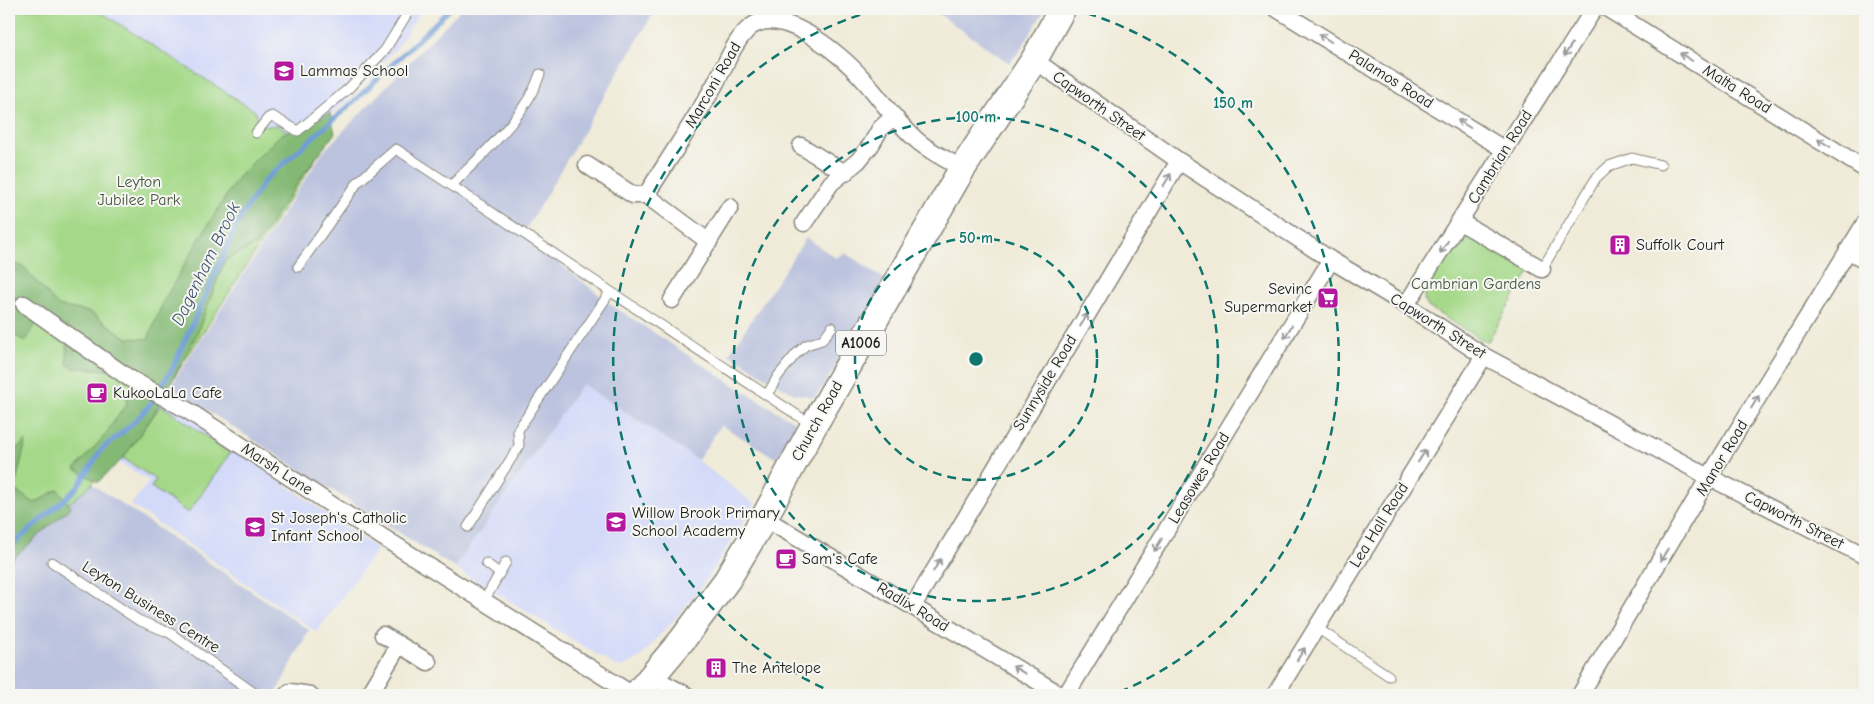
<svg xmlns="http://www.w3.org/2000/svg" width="1874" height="704" viewBox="0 0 1874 704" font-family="'Comic Neue',sans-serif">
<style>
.built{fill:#d3d9f9}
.industrial{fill:#bcc3de}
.green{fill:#a5d989;stroke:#607a52}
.forest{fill:#84b975;stroke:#506a48}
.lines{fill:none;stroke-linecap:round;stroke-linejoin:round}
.stream{stroke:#6e9dd7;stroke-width:5}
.lane-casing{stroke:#86847a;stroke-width:11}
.street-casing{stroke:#86847a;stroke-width:19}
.primary-casing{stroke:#86847a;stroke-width:29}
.lane{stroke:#fff;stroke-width:9}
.street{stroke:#fff;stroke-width:16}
.primary{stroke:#fff;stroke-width:26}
.oneway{stroke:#999}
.ring{fill:none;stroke:#0f766e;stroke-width:2.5;stroke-dasharray:9 6}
.labels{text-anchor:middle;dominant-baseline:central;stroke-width:4;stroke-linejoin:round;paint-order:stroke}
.shield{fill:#f6f6f2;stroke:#5d5d5c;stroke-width:1}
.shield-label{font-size:15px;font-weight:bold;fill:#1c1c1c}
.poi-label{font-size:16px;fill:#1c1c1c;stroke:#f6f6f2;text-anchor:start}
.street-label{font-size:16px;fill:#1c1c1c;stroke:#f6f6f2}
.park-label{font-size:16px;fill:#45553d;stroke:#f6f6f2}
.water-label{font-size:18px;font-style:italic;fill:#415670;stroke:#f6f6f2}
.centre{fill:#0f766e;stroke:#f6f6f2;stroke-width:2.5}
.ring-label{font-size:15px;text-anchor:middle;font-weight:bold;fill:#0f766e;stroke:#f6f6f2;stroke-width:4;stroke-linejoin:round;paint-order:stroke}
</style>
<rect width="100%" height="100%" fill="#f6f6f2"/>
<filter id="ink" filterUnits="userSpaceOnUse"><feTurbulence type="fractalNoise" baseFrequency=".02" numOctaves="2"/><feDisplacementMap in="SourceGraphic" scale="10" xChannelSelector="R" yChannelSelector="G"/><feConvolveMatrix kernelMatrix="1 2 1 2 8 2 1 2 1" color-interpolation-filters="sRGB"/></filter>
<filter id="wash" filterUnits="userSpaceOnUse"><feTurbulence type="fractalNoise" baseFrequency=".0096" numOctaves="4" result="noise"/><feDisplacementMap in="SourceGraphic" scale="20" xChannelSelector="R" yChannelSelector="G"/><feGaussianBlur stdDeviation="1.12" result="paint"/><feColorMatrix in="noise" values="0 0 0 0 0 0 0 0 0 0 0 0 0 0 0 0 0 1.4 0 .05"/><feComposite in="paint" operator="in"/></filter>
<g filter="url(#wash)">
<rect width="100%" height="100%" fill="#f0ebd8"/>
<path class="built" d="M96,9H422L397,47L353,95L301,140L256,133L255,111Z
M582,384L689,454L755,504L699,591L639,659L622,667L616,666L455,568Z
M162,397L377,549L317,632L131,505L149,481L113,459Z"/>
<path class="industrial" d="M461,9H656L523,234L613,306L729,382L796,423L777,459L721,425L698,460L582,384L455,568L170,387L323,152Z
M932,9H1045L1020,51L1009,63Z
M806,238L836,258L845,253L888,281L823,387L814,397H812L792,393L729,354Z
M92,484L309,630L275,695H9V555Z"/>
<path class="green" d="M9,9H96L255,111L260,123L266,126L277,125L320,152L153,410L92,484L9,554Z
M1464,229L1531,268L1487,343L1428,307L1424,299L1426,290Z
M161,405L230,453L188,513L151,487L156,480L123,458Z"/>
<path class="forest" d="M330,113L335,133L302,176L256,245L225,260L196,336L151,419L123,458L98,482L75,469L101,440L127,403L126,389L154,400L151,379L106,370L74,368L67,364V327L36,323L25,342L9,331L11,319H9V262L24,267L58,306L90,312L127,338L148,339L163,302L201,236L238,177L280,135Z
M26,441L14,490L35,503L58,489L71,507L9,562V455Z"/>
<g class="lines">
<path class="stream" d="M9,548L76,489L102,449L130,426L149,406L172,369L241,217L265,180L352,103L450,9"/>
</g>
</g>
<g filter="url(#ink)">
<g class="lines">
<g class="lane-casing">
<path id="lane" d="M256,133L268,118L272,116L298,131L348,89L385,50L410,9
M452,185C483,153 526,117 540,74
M298,267L358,182L396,149C535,240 672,334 811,424
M1542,269L1596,178L1609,166L1632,158L1661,165
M767,395L778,376L796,354L806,345L822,340L832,327
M468,527L519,446L518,430L610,292
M52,562L138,620L170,633L257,695
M486,563L499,573
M484,601L506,562
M1317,628L1389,676"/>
</g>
<g class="street-casing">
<path id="street" d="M1277,9L1505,150
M1608,9L1865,169
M1034,60L1179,161L1331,260L1406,305L1484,356L1709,477L1865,556
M801,146L845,173
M587,165L633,195H646
M1460,222L1542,269
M804,223L831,183L858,161L871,145L880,129L893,117
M709,242L646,195C669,159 693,123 714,86C725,67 732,45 747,30C777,0 841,54 862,78C881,99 897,124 920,143C933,153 948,160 962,169
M1848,250L1865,260
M672,300L730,207
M24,304L129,378L187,410L338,509L633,695
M1406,305L1594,9
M764,518L1061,695
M913,606L1179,161
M383,635L428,662
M652,677L686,695
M287,695L290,692L310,695
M369,695L399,645
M1066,695L1331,260
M1275,695L1484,356
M1580,695L1709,477L1865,223"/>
</g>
<g class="primary-casing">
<path id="primary" d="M636,695L683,639L727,580L764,518L814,425L962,169L1034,60L1062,9"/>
</g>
<use href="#lane" class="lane"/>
<use href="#street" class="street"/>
<use href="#primary" class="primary"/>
</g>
<defs><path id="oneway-shaft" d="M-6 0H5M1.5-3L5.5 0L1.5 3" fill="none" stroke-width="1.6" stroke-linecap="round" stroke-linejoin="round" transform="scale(1.25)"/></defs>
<g class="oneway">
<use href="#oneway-shaft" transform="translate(1325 38) rotate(-148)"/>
<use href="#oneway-shaft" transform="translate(1568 50) rotate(122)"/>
<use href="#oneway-shaft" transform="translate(1686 57) rotate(-148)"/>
<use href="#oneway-shaft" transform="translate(1464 124) rotate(-148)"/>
<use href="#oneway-shaft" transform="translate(1824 143) rotate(-148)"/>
<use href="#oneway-shaft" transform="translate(1167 180) rotate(-59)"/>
<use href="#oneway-shaft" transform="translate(1444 247) rotate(123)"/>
<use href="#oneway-shaft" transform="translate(1084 320) rotate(-59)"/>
<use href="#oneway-shaft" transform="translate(1288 332) rotate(121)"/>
<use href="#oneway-shaft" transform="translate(1755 402) rotate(-59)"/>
<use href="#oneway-shaft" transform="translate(1422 456) rotate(-58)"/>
<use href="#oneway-shaft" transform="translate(1158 545) rotate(121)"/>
<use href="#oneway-shaft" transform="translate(1664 555) rotate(121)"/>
<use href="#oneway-shaft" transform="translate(937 565) rotate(-59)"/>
<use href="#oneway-shaft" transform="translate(1301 654) rotate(-58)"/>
<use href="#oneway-shaft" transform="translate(1019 670) rotate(-149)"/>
</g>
</g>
<g class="ring">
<circle cx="976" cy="359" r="121"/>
<circle cx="976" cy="359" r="242"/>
<path d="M837 694A363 363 0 0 1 879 9M1073 9A363 363 0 0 1 1115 694"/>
</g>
<defs>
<g id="school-square" transform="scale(1.125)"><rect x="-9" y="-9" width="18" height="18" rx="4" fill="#b5179e" stroke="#f6f6f2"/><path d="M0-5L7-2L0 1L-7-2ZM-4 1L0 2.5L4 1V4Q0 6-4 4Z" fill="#fff"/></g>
<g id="building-square" transform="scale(1.125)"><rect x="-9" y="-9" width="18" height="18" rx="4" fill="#b5179e" stroke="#f6f6f2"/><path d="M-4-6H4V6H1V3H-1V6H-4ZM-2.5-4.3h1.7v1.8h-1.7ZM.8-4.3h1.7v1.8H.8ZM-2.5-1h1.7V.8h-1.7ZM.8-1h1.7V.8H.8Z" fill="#fff"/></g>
<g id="supermarket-square" transform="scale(1.125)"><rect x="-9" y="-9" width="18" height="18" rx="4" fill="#b5179e" stroke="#f6f6f2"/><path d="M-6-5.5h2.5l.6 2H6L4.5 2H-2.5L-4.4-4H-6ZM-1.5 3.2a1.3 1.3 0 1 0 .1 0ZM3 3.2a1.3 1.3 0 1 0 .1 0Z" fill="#fff"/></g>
<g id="cafe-square" transform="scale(1.125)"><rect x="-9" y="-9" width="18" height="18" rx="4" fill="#b5179e" stroke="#f6f6f2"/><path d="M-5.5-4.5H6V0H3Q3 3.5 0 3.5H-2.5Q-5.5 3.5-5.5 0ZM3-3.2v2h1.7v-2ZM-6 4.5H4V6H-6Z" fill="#fff"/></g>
</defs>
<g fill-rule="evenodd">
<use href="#school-square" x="284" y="71"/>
<use href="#building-square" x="1620" y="245"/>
<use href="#supermarket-square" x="1328" y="298"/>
<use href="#cafe-square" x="97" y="393"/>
<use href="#school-square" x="616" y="522"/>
<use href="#school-square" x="255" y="527"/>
<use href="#cafe-square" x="786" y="559"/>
<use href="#building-square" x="716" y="668"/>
</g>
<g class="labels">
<rect class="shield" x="836" y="330.5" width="50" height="25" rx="4"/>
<g class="shield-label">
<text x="861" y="343">A1006</text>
</g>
<g class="poi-label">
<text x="300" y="71">Lammas School</text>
<text x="1636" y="245">Suffolk Court</text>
<text x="1312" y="289" text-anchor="end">Sevinc<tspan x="1312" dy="18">Supermarket</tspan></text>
<text x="113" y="393">KukooLaLa Cafe</text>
<text x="632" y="513">Willow Brook Primary<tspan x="632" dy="18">School Academy</tspan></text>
<text x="271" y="518">St Joseph's Catholic<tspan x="271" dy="18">Infant School</tspan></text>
<text x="802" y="559">Sam's Cafe</text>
<text x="732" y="668">The Antelope</text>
</g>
<g class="street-label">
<text transform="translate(1391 79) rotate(32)">Palamos Road</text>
<text transform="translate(713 85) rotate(-60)">Marconi Road</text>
<text transform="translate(1737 89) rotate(32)">Malta Road</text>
<text transform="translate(1099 106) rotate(35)">Capworth Street</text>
<text transform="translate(1500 157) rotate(-58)">Cambrian Road</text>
<text transform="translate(1438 326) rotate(32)">Capworth Street</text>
<text transform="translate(1045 383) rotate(-59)">Sunnyside Road</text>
<text transform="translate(817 421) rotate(-61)">Church Road</text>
<text transform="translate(1722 458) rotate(-59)">Manor Road</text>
<text transform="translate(277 469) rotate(33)">Marsh Lane</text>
<text transform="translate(1199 478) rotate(-59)">Leasowes Road</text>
<text transform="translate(1794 520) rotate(27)">Capworth Street</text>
<text transform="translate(1379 525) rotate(-58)">Lea Hall Road</text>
<text transform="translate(151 607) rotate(32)">Leyton Business Centre</text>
<text transform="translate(913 607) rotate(31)">Radlix Road</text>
</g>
<g class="park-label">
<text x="139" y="182">Leyton<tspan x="139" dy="18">Jubilee Park</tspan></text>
<text x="1476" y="284">Cambrian Gardens</text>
</g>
<g class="water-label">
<text transform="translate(206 264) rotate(-64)">Dagenham Brook</text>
</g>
</g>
<circle cx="976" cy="359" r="8" class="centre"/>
<g class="ring-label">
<text x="1233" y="108">150 m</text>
<text x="976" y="122">100 m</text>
<text x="976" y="243">50 m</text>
</g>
<rect width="1874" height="704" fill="none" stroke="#f6f6f2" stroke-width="30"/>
</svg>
